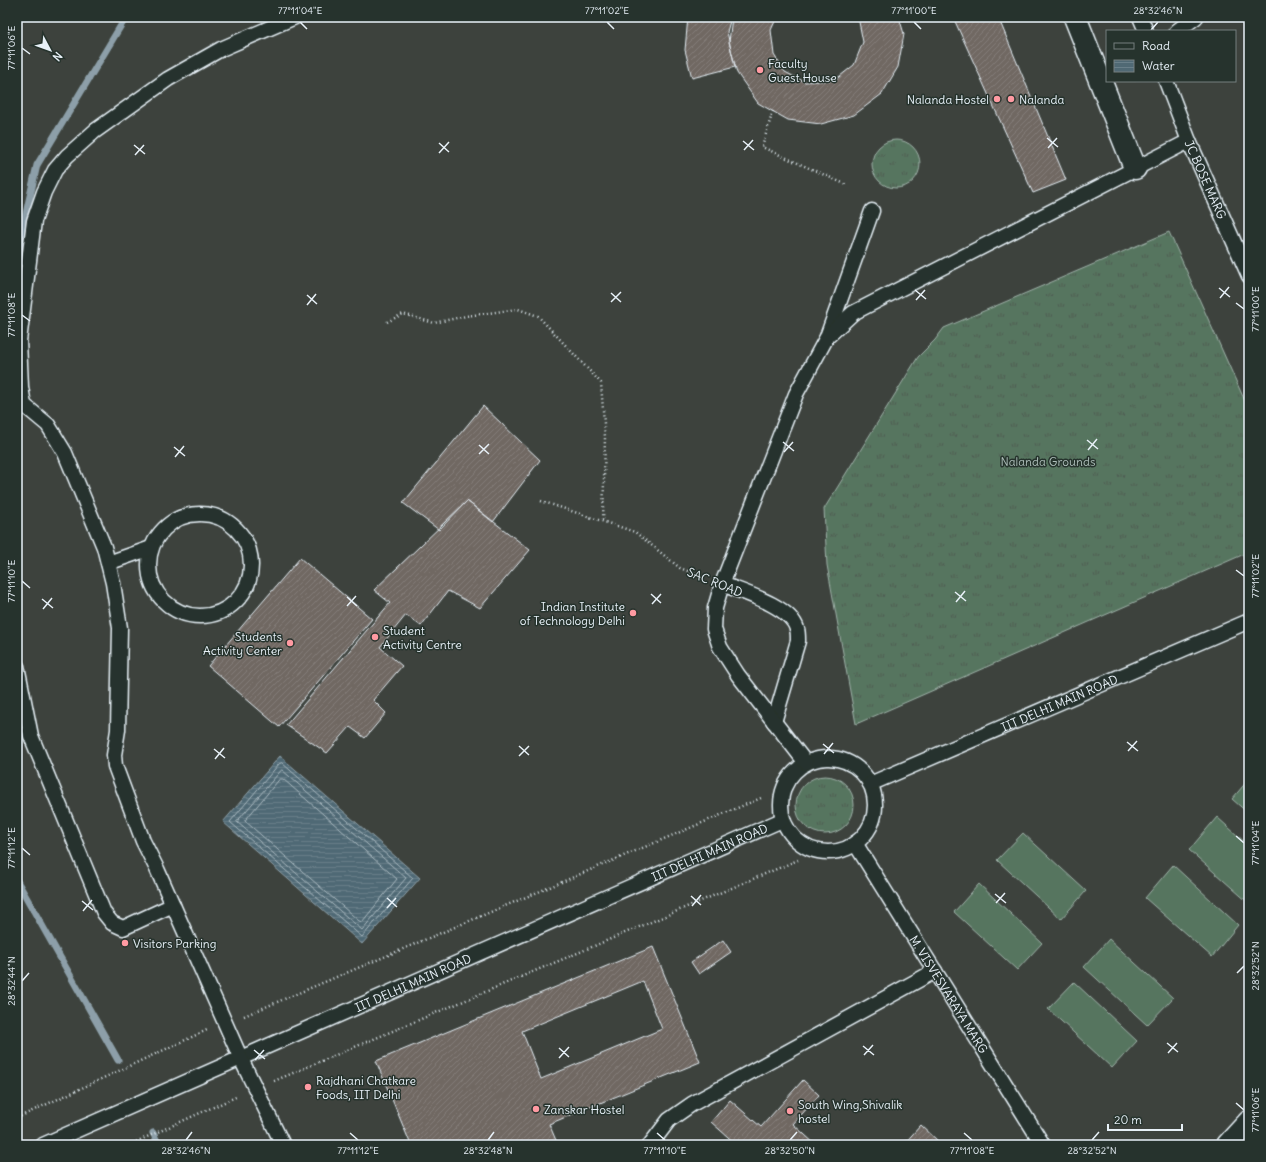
<svg xmlns="http://www.w3.org/2000/svg" width="1266" height="1162" viewBox="0 0 1266 1162" font-family="Delius,sans-serif">
<style>
.built{fill:#3c433d;fill-rule:evenodd}
.grass{fill:url(#grass-tufts);stroke:#a0b3ab}
.pitch{fill:#57755e;stroke:#a0b3ab}
.water{fill:url(#water-rules);stroke:#8d9fa9}
.lines{fill:none;stroke-linecap:round;stroke-linejoin:round}
.shore{stroke:#abbbc3;stroke-width:1}
.stream{stroke:#8d9fa9;stroke-width:7}
.building{fill:url(#building-hatch);stroke:#e8f1f8;fill-rule:evenodd}
.lane-casing{stroke:#e8f1f8;stroke-width:17}
.street-casing{stroke:#e8f1f8;stroke-width:25}
.path{stroke:#e8f1f8;stroke-width:2.5;stroke-dasharray:1 3;stroke-linecap:butt}
.lane{stroke:#26332d;stroke-width:14}
.street{stroke:#26332d;stroke-width:22}
.ticks{fill:none;stroke:#e8f1f8;stroke-width:1.5}
.poi-dot{fill:#ff9aa2;stroke:#26332d;stroke-width:1.5}
.labels{text-anchor:middle;dominant-baseline:central;stroke-width:3;stroke-linejoin:round;paint-order:stroke}
.poi-label{font-size:12px;fill:#e8f1f8;stroke:#26332d;text-anchor:start}
.street-label{font-size:12px;fill:#e8f1f8;stroke:#26332d}
.park-label{font-size:12px;fill:#aebfba;stroke:#26332d}
.neatline{fill:none;stroke:#e8f1f8;stroke-width:1.5}
.ticks-label{font-size:10px;text-anchor:middle;fill:#e8f1f8}
</style>
<defs>
<pattern id="grass-tufts" width="24" height="20" patternUnits="userSpaceOnUse"><rect width="24" height="20" fill="#57755e"/><path d="M3 7l-1-3M5 7V3M7 7l1-3M15 17l-1-3M17 17v-4M19 17l1-3" fill="none" stroke="#4e5c53"/></pattern>
<pattern id="water-rules" width="6" height="5" patternUnits="userSpaceOnUse"><rect width="6" height="5" fill="#506974"/><path d="M0 2.5h6" fill="none" stroke="#697f89"/></pattern>
<pattern id="building-hatch" width="6" height="6" patternUnits="userSpaceOnUse"><rect width="6" height="6" fill="#706762"/><path d="M-1 1l2-2M0 6l6-6M5 7l2-2" fill="none" stroke="#847d79"/></pattern>
</defs>
<rect width="100%" height="100%" fill="#26332d"/>
<filter id="ink" filterUnits="userSpaceOnUse"><feTurbulence type="fractalNoise" baseFrequency=".025" numOctaves="2"/><feDisplacementMap in="SourceGraphic" scale="8" xChannelSelector="R" yChannelSelector="G"/><feConvolveMatrix kernelMatrix="1 2 1 2 8 2 1 2 1" color-interpolation-filters="sRGB"/></filter>
<g filter="url(#ink)">
<path class="built" d="M17,17H1249V1145H17ZM1107,31H1235V81H1107Z"/>
<path class="grass" d="M872 164a24 24 0 1 1 48 0a24 24 0 1 1-48 0Z
M1169,232L1249,410V552L856,724L827,565L824,509L918,357L935,340L944,328Z
M796 805a29 29 0 1 1 58 0a29 29 0 1 1-58 0Z"/>
<path class="pitch" d="M1249,779V814L1232,799Z
M1217,817L1249,846V903L1189,850Z
M1023,833L1086,891L1061,919L997,860Z
M1173,865L1238,925L1212,957L1145,898Z
M979,884L1042,943L1017,970L954,912Z
M1109,939L1173,998L1147,1025L1084,967Z
M1074,982L1137,1041L1112,1068L1048,1009Z"/>
<path class="water" d="M280,756L420,878L362,944L223,822Z"/>
<g class="lines">
<path class="shore" d="M282,763L413,878L362,937L230,822L279,764Z
M282,770L406,878L362,930L237,822Z
M280,779H283L397,879L362,922L359,921L245,821Z"/>
<path class="stream" d="M17,253L37,165L126,17
M17,881L118,1060
M153,1133L159,1145"/>
</g>
<path class="building" d="M688,17H731L727,32L735,67L692,78L685,50Z
M732,17H777L771,30L774,55L785,72L805,82L835,80L854,65L863,42L858,17H899L904,34L898,67L882,94L854,115L821,124L788,120L758,103L737,73L729,42Z
M953,17H998L1066,180L1033,193Z
M483,406L540,460L493,522L467,501L439,530L403,503Z
M467,501L530,550L480,608L448,591L421,626L406,615L380,647L402,666L373,700L386,713L365,738L350,727L327,753L286,725L390,603L374,590Z
M300,558L372,619L279,727L208,666Z
M723,940L731,952L699,974L691,962Z
M653,947L700,1062L549,1124L558,1145H411L376,1061ZM643,981L662,1029L541,1079L522,1031Z
M803,1080L819,1095L793,1124L816,1145H737L711,1122L730,1100L761,1127Z
M921,1125L939,1142L937,1145H903Z"/>
<g class="lines">
<g class="lane-casing">
<g id="lane">
<path d="M1140,17L1146,31"/>
<path d="M1177,31L1196,17"/>
<path id="s1" d="M1166,81L1189,141L1249,276"/>
<path d="M828,334L872,211"/>
<circle cx="200" cy="565" r="51"/>
<path d="M108,563L151,548"/>
<path d="M722,584C742,592 791,606 797,629C798,632 798,637 798,641L774,722"/>
<path d="M17,666L31,736L104,913L112,923L123,928L173,905"/>
<circle cx="828" cy="805" r="47"/>
<path d="M806,763L738,675L720,647L714,629L715,608L722,584L796,394L827,337L853,313L1189,141"/>
<path id="s2" d="M870,784L1249,621"/>
<path id="s3" d="M855,843L1043,1145"/>
<path id="s4" d="M43,1145L782,820"/>
<path d="M283,1145L241,1059L157,869L143,841L115,766L114,755L118,730L120,628L113,583L104,547L65,453L48,425L24,405L21,387L19,341L34,221L44,192L55,170L67,156L95,131L168,79L221,49L295,17"/>
<path d="M650,1145L669,1120L692,1104L935,971"/>
</g>
</g>
<g class="street-casing">
<path id="street" d="M1075,17L1135,168
M1228,1145L1249,1122"/>
</g>
<path class="path" d="M773,111L762,147L847,185
M387,322L403,314L434,323L466,316L518,309L538,316L601,383L605,437L603,522
M541,501L635,532L680,568L705,578
M244,1016L761,798
M274,1081L798,860
M17,1118L207,1030
M129,1145L238,1096"/>
<use href="#lane" class="lane"/>
<use href="#street" class="street"/>
</g>
</g>
<path class="ticks" d="M300,22L307,29M607,22L614,29M914,22L921,29M1151,30L1158,22M22,48L30,54M1047,138L1058,147M743,141L754,150M439,143L449,152M134,145L145,154M1048,148L1057,138M744,150L753,140M439,153L449,142M135,155L144,145M1219,288L1230,297M915,290L926,299M611,293L621,302M307,295L317,304M1220,298L1229,287M916,300L925,290M611,302L621,292M1236,303L1244,309M307,305L316,294M22,315L30,321M1087,440L1098,449M783,442L794,451M479,445L489,454M174,447L185,456M1088,450L1097,439M784,452L793,442M479,454L489,444M175,457L184,446M1236,570L1244,576M22,581L30,588M955,592L966,601M651,594L661,603M347,597L357,606M42,599L53,608M956,602L965,591M652,604L661,594M347,606L356,596M43,609L52,598M1127,742L1138,751M823,744L834,753M519,746L529,755M214,749L225,758M1128,751L1137,741M824,754L833,743M519,756L529,746M215,759L224,748M1236,836L1244,843M22,848L30,855M995,894L1006,903M691,896L701,905M387,898L397,907M82,901L93,910M996,903L1005,893M692,906L701,895M387,908L396,898M83,911L92,900M1237,973L1244,966M22,981L29,973M1167,1043L1178,1052M863,1046L874,1055M559,1048L569,1057M254,1050L265,1059M1168,1053L1177,1043M864,1055L873,1045M559,1058L569,1047M255,1060L264,1050M1236,1103L1244,1110M350,1133L358,1140M657,1133L665,1140M964,1133L972,1140M186,1140L192,1132M488,1140L494,1132M790,1140L797,1132M1092,1140L1099,1132"/>
<g class="poi-dot">
<circle cx="760" cy="70" r="4"/>
<circle cx="997" cy="99" r="4"/>
<circle cx="1011" cy="99" r="4"/>
<circle cx="633" cy="613" r="4"/>
<circle cx="375" cy="637" r="4"/>
<circle cx="290" cy="643" r="4"/>
<circle cx="125" cy="943" r="4"/>
<circle cx="308" cy="1087" r="4"/>
<circle cx="536" cy="1109" r="4"/>
<circle cx="790" cy="1111" r="4"/>
</g>
<g class="labels">
<g class="poi-label">
<text x="768" y="63">Faculty<tspan x="768" dy="14">Guest House</tspan></text>
<text x="989" y="99" text-anchor="end">Nalanda Hostel</text>
<text x="1019" y="99">Nalanda</text>
<text x="625" y="606" text-anchor="end">Indian Institute<tspan x="625" dy="14">of Technology Delhi</tspan></text>
<text x="383" y="630">Student<tspan x="383" dy="14">Activity Centre</tspan></text>
<text x="282" y="636" text-anchor="end">Students<tspan x="282" dy="14">Activity Center</tspan></text>
<text x="133" y="943">Visitors Parking</text>
<text x="316" y="1080">Rajdhani Chatkare<tspan x="316" dy="14">Foods, IIT Delhi</tspan></text>
<text x="798" y="1104">South Wing,Shivalik<tspan x="798" dy="14">hostel</tspan></text>
<text x="544" y="1109">Zanskar Hostel</text>
</g>
<g class="street-label">
<text stroke="none"><textPath href="#s1" startOffset="106">JC BOSE MARG</textPath></text>
<text transform="translate(715 582) rotate(22)">SAC ROAD</text>
<text stroke="none"><textPath href="#s2" startOffset="206">IIT DELHI MAIN ROAD</textPath></text>
<text stroke="none"><textPath href="#s4" startOffset="728">IIT DELHI MAIN ROAD</textPath></text>
<text stroke="none"><textPath href="#s4" startOffset="404">IIT DELHI MAIN ROAD</textPath></text>
<text stroke="none"><textPath href="#s3" startOffset="178">M. VISVESVARAYA MARG</textPath></text>
</g>
<g class="park-label">
<text x="1048" y="461">Nalanda Grounds</text>
</g>
</g>
<rect width="1266" height="1162" fill="none" stroke="#26332d" stroke-width="44"/>
<rect x="1106" y="30" width="130" height="52" fill="#26332d" stroke="#747f7e"/>
<rect x="1114" y="43" width="20" height="6" fill="#26332d" stroke="#747f7e"/>
<text x="1142" y="50" font-size="12" fill="#e8f1f8">Road</text>
<rect x="1114" y="60" width="20" height="12" fill="url(#water-rules)" stroke="#747f7e"/>
<text x="1142" y="70" font-size="12" fill="#e8f1f8">Water</text>
<g transform="translate(50 50) rotate(131)" stroke="#26332d" stroke-width="3" paint-order="stroke">
<path d="M0-3L7 15L0 10L-7 15Z" fill="#e8f1f8"/>
<text y="-6" font-size="11" font-weight="bold" text-anchor="middle" fill="#e8f1f8">N</text>
</g>
<path d="M1108 1124v6h74v-6" fill="none" stroke="#e8f1f8" stroke-width="2"/>
<text x="1114" y="1124" font-size="12" fill="#e8f1f8" stroke="#26332d" stroke-width="3" paint-order="stroke">20 m</text>
<rect x="22" y="22" width="1222" height="1118" class="neatline"/>
<g class="ticks-label">
<text x="300" y="14">77°11'04"E</text>
<text x="607" y="14">77°11'02"E</text>
<text x="914" y="14">77°11'00"E</text>
<text x="1158" y="14">28°32'46"N</text>
<text transform="translate(11 48) rotate(-90)" y="4">77°11'06"E</text>
<text transform="translate(1255 309) rotate(-90)" y="4">77°11'00"E</text>
<text transform="translate(11 315) rotate(-90)" y="4">77°11'08"E</text>
<text transform="translate(1255 576) rotate(-90)" y="4">77°11'02"E</text>
<text transform="translate(11 581) rotate(-90)" y="4">77°11'10"E</text>
<text transform="translate(1255 843) rotate(-90)" y="4">77°11'04"E</text>
<text transform="translate(11 848) rotate(-90)" y="4">77°11'12"E</text>
<text transform="translate(1255 966) rotate(-90)" y="4">28°32'52"N</text>
<text transform="translate(11 981) rotate(-90)" y="4">28°32'44"N</text>
<text transform="translate(1255 1110) rotate(-90)" y="4">77°11'06"E</text>
<text x="186" y="1154">28°32'46"N</text>
<text x="358" y="1154">77°11'12"E</text>
<text x="488" y="1154">28°32'48"N</text>
<text x="665" y="1154">77°11'10"E</text>
<text x="790" y="1154">28°32'50"N</text>
<text x="972" y="1154">77°11'08"E</text>
<text x="1092" y="1154">28°32'52"N</text>
</g>
</svg>
